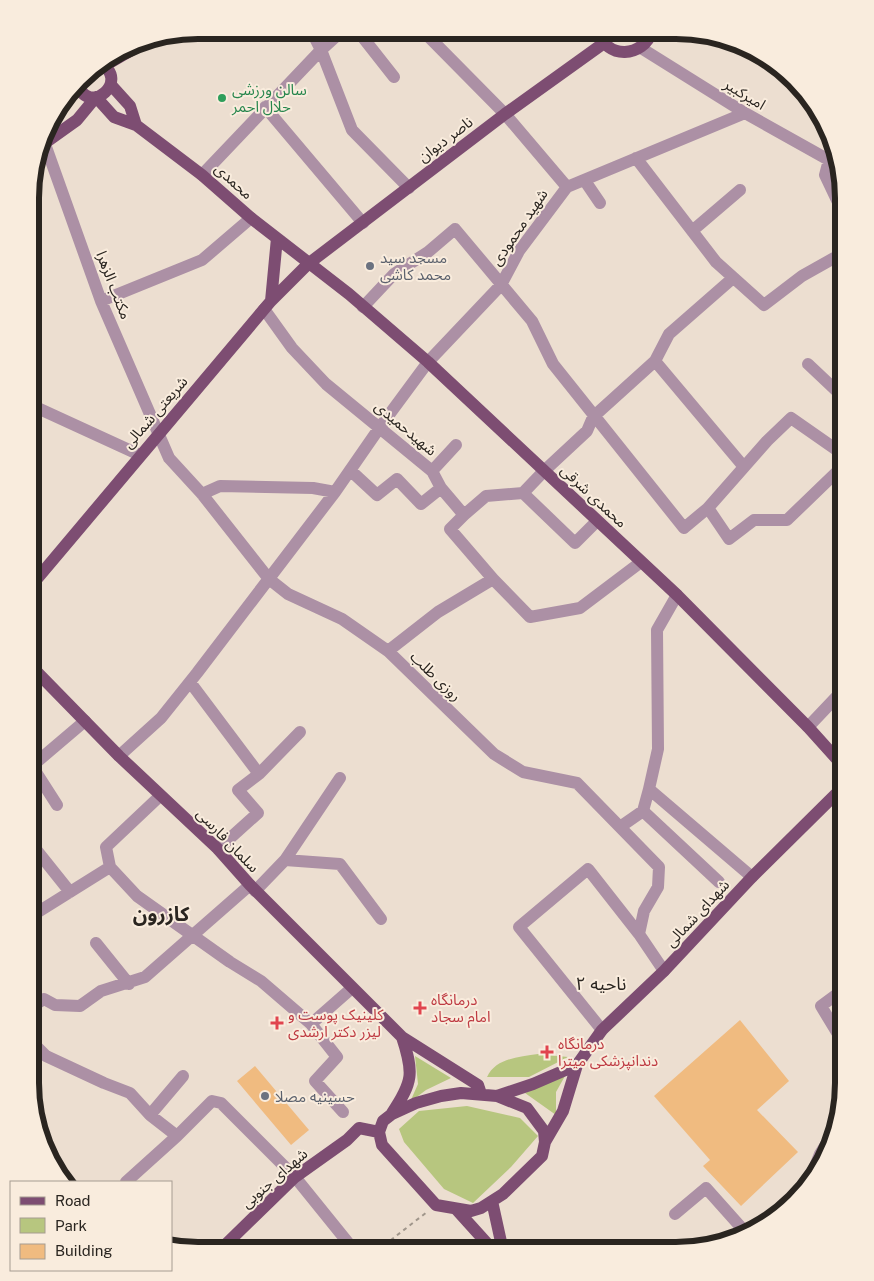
<svg xmlns="http://www.w3.org/2000/svg" width="874" height="1281" viewBox="0 0 874 1281" font-family="'Public Sans','Noto Sans Arabic',sans-serif">
<style>
.green{fill:#b7c67f}
.building{fill:#f0bb80}
.lines{fill:none;stroke-linecap:round;stroke-linejoin:round}
.path{stroke:#a0968b;stroke-width:2;stroke-dasharray:4 4;stroke-linecap:butt}
.minor{stroke:#ac90a5;stroke-width:12}
.major{stroke:#7d4d72;stroke-width:12}
.leisure-dot{fill:#2e9e5b;stroke:#f9ecdd;stroke-width:2}
.worship-dot{fill:#6b7280;stroke:#f9ecdd;stroke-width:2}
.health-dot{fill:#e0444e;stroke:#f9ecdd;stroke-width:2}
.labels{text-anchor:middle;dominant-baseline:central;stroke-width:4;stroke-linejoin:round;paint-order:stroke}
.leisure-label{font-size:15px;fill:#27864d;stroke:#f9ecdd;text-anchor:start}
.street-label{font-size:15px;fill:#2a2520;stroke:#f9ecdd}
.worship-label{font-size:15px;fill:#5b616d;stroke:#f9ecdd;text-anchor:start}
.health-label{font-size:15px;fill:#be3a42;stroke:#f9ecdd;text-anchor:start}
.quarter-label{font-size:18px;fill:#2a2520;stroke:#f9ecdd}
.district-label{font-size:20px;font-weight:bold;fill:#2a2520;stroke:#f9ecdd}
.rim{fill:none;stroke:#2a2520;stroke-width:6}
</style>
<rect width="100%" height="100%" fill="#ecded0"/>
<path class="green" d="M538,1054L568,1057L529,1077H487C496,1058 519,1057 538,1054Z
M415,1056L451,1078L426,1090L410,1102L418,1084Z
M565,1076L556,1092V1115L525,1093Z
M467,1106L520,1118L538,1136L511,1167L473,1203L444,1189L404,1142L399,1129L419,1111Z"/>
<path class="building" d="M740,1020L789,1081L757,1110L798,1152L741,1206L703,1166L710,1160L654,1096Z
M255,1066L309,1130L291,1145L237,1081Z"/>
<g class="lines">
<path class="path" d="M378,1250L427,1212"/>
<path class="minor" d="M311,30L321,50L352,130L409,188
M357,30L394,77
M423,31L505,114L567,187
M641,48L745,113L836,164
M265,107L363,223
M45,144L101,301L169,458L202,494L269,579L288,594L342,619L388,651L494,754L523,772L577,783L659,867L658,887L644,911L639,934
M636,158L716,262L764,305L802,276L834,258L844,264
M829,160L825,175L844,215
M202,175L321,50L343,30
M585,181L600,203
M692,231L740,190
M101,301L202,260L251,218
M363,307L394,274L428,252L455,229L532,321L553,364L684,528L708,508L729,539L754,520H787L844,465
M264,309L292,348L326,384L432,471L441,488L464,515L450,529L493,579
M655,361L744,467
M808,364L844,398
M31,405L140,455
M350,470L377,495L397,479L421,504L441,488
M432,471L456,445
M523,493L575,543L597,521
M202,494L220,486L313,488L335,492
M708,508L767,441L791,418L844,455
M464,515L486,496L523,493L544,471L587,431L593,417L655,361L669,334L733,278
M677,595L657,630L658,749L649,789L752,877
M388,651L438,612L493,579L530,617L580,608L641,562
M190,682L259,774L238,790L258,813L218,849
M808,727L844,689
M119,756L161,718L197,673L335,492L380,427L428,362L501,285L519,251L567,187L745,113
M259,774L300,732
M57,805L32,766L85,721
M643,811L719,882
M620,827L643,811L649,789
M30,842L70,892
M285,860L340,864L381,919
M110,867L137,896L230,962L261,981L311,1024
M255,891L285,860L340,778
M30,917L110,867L106,847L160,796
M96,943L129,984
M30,1008L44,999L55,1005L80,1006L101,991L145,977L250,885
M602,1030L519,927L588,869L639,934L664,971
M30,1040L46,1056L104,1083L130,1093L150,1115L177,1136L212,1101L221,1103L295,1177L354,1250
M844,1044L821,1006L844,989
M343,1112L315,1081L337,1057L311,1024L352,988
M150,1115L183,1076
M126,1182L177,1136
M809,1182L820,1154L827,1143
M675,1214L706,1188L747,1234"/>
<path class="major" d="M599,31C605,60 644,58 652,31
M104,66L152,38
M77,84C90,118 131,79 100,64
M111,85L130,106L136,125
M42,145L77,120L96,97L114,117L136,125L202,175L251,218L349,294L428,362L677,595L808,727L844,767
M271,301L277,238
M31,586L271,301L308,264L505,114L604,43
M31,666L119,756L218,849L250,885L402,1037L478,1085L481,1094
M461,1093L497,1096L527,1108L544,1131L545,1142L542,1156L503,1194L481,1208L471,1211L436,1205L382,1145L379,1132L383,1121L392,1114L416,1103L441,1096Z
M497,1096L533,1084L577,1065
M392,1113C413,1082 414,1073 402,1037
M545,1142L563,1111L577,1065L602,1030L664,971L752,877L844,786
M492,1201L503,1251
M456,1209L493,1250
M220,1250L295,1177L347,1140L359,1128L379,1132"/>
</g>
<circle class="leisure-dot" cx="222" cy="98" r="5"/>
<g class="worship-dot">
<circle cx="370" cy="266" r="5"/>
<circle cx="265" cy="1096" r="5"/>
</g>
<g class="health-dot">
<path d="M417.5 1000.5h5v5h5v5h-5v5h-5v-5h-5v-5h5z"/>
<path d="M274.5 1015.5h5v5h5v5h-5v5h-5v-5h-5v-5h5z"/>
<path d="M544.5 1044.5h5v5h5v5h-5v5h-5v-5h-5v-5h5z"/>
</g>
<g class="labels">
<g class="leisure-label">
<text x="232" y="89">سالن ورزشی<tspan x="232" dy="17">حلال احمر</tspan></text>
</g>
<g class="street-label">
<text transform="translate(745 94) rotate(31)">امیرکبیر</text>
<text transform="translate(445 139) rotate(-37)">ناصر دیوان</text>
<text transform="translate(234 181) rotate(42)">محمدی</text>
<text transform="translate(519 227) rotate(-56)">شهید محمودی</text>
<text transform="translate(114 285) rotate(69)">مکتب الزهرا</text>
<text transform="translate(155 412) rotate(-49)">شریعتی شمالی</text>
<text transform="translate(406 428) rotate(40)">شهیدحمیدی</text>
<text transform="translate(594 496) rotate(43)">محمدی شرقی</text>
<text transform="translate(436 676) rotate(44)">روزی طلب</text>
<text transform="translate(228 840) rotate(46)">سلمان فارسی</text>
<text transform="translate(697 913) rotate(-47)">شهدای شمالی</text>
<text transform="translate(274 1178) rotate(-41)">شهدای جنوبی</text>
</g>
<g class="worship-label">
<text x="380" y="257">مسجد سید<tspan x="380" dy="17">محمد کاشی</tspan></text>
<text x="275" y="1096">حسینیه مصلا</text>
</g>
<g class="health-label">
<text x="431" y="999">درمانگاه<tspan x="431" dy="17">امام سجاد</tspan></text>
<text x="288" y="1014">کلینیک پوست و<tspan x="288" dy="17">لیزر دکتر ارشدی</tspan></text>
<text x="558" y="1043">درمانگاه<tspan x="558" dy="17">دندانپزشکی میترا</tspan></text>
</g>
<g class="quarter-label">
<text x="601" y="983">ناحیه ۲</text>
</g>
<g class="district-label">
<text x="161" y="914">کازرون</text>
</g>
</g>
<path d="M0 0H874V1281H0ZM198 39H676A159 159 0 0 1 835 198V1083A159 159 0 0 1 676 1242H198A159 159 0 0 1 39 1083V198A159 159 0 0 1 198 39Z" fill="#f9ecdd" fill-rule="evenodd"/>
<path class="rim" d="M198 39H676A159 159 0 0 1 835 198V1083A159 159 0 0 1 676 1242H198A159 159 0 0 1 39 1083V198A159 159 0 0 1 198 39Z"/>
<rect x="10" y="1181" width="162" height="90" fill="#f9ecdd" stroke="#a69c91"/>
<rect x="20" y="1197" width="25" height="8" fill="#7d4d72" stroke="#a69c91"/>
<text x="55" y="1206" font-size="15" fill="#2a2520">Road</text>
<rect x="20" y="1218" width="25" height="15" fill="#b7c67f" stroke="#a69c91"/>
<text x="55" y="1231" font-size="15" fill="#2a2520">Park</text>
<rect x="20" y="1244" width="25" height="15" fill="#f0bb80" stroke="#a69c91"/>
<text x="55" y="1256" font-size="15" fill="#2a2520">Building</text>
</svg>
